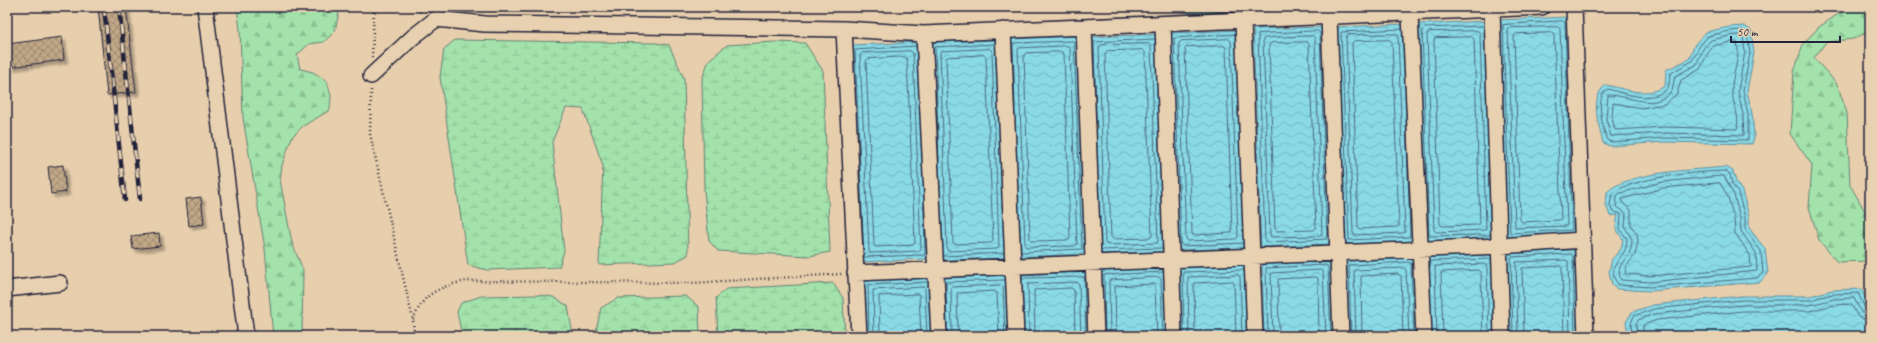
<svg xmlns="http://www.w3.org/2000/svg" width="1877" height="343" viewBox="0 0 1877 343" font-family="Caveat,sans-serif">
<style>
.grass{fill:url(#grass-dots);stroke:#628273}
.forest{fill:url(#forest-firs);stroke:#628273}
.wetland{fill:url(#wetland-marsh);stroke:#628273}
.water{fill:url(#water-waves);stroke:#6090a2}
.lines{fill:none;stroke-linecap:round;stroke-linejoin:round}
.shore{stroke:#4b6b7f;stroke-width:1}
.building{fill:url(#building-cross-hatch);stroke:#22223b;filter:url(#shadow)}
.minor-casing{stroke:#22223b;stroke-width:18}
.path{stroke:#22223b;stroke-width:2.5;stroke-dasharray:1 3;stroke-linecap:butt}
.minor{stroke:#e8d1b1;stroke-width:15}
.rail-casing{stroke:#22223b;stroke-width:4.5}
.rail{stroke:#e8d1b1;stroke-width:3;stroke-dasharray:9;stroke-linecap:butt}
</style>
<defs>
<pattern id="grass-dots" width="8" height="8" patternUnits="userSpaceOnUse"><rect width="8" height="8" fill="#a3e2ab"/><path d="M2 2h.1M6 6h.1" fill="none" stroke="#8cc294" stroke-width="1.8" stroke-linecap="round"/></pattern>
<pattern id="forest-firs" width="22" height="20" patternUnits="userSpaceOnUse"><rect width="22" height="20" fill="#a3e2ab"/><path d="M5 1l3.5 6h-7zM16 11l3.5 6h-7z" fill="#8cc294"/></pattern>
<pattern id="wetland-marsh" width="20" height="14" patternUnits="userSpaceOnUse"><rect width="20" height="14" fill="#a3e2ab"/><path d="M1 5h8M5 5V1M11 12h8M15 12V8" fill="none" stroke="#8cc294"/></pattern>
<pattern id="water-waves" width="16" height="10" patternUnits="userSpaceOnUse"><rect width="16" height="10" fill="#89d9e6"/><path d="M0 5q4-4 8 0t8 0" fill="none" stroke="#76bac6"/></pattern>
<pattern id="building-cross-hatch" width="8" height="8" patternUnits="userSpaceOnUse"><rect width="8" height="8" fill="#c0a786"/><path d="M0 0l8 8M0 8l8-8" fill="none" stroke="#9c886f"/></pattern>
<filter id="shadow"><feDropShadow dx="3.5" dy="3.5" stdDeviation="1" flood-color="#0004"/></filter>
</defs>
<rect width="100%" height="100%" fill="#e7ceac"/>
<filter id="ink" filterUnits="userSpaceOnUse"><feTurbulence type="fractalNoise" baseFrequency=".025" numOctaves="2"/><feDisplacementMap in="SourceGraphic" scale="8" xChannelSelector="R" yChannelSelector="G"/><feConvolveMatrix kernelMatrix="1 2 1 2 8 2 1 2 1" color-interpolation-filters="sRGB"/></filter>
<g filter="url(#ink)">
<path class="grass" d="M1178,7H1226L1225,11C1210,12 1188,17 1178,7Z
M1261,7H1311L1307,9H1264Z"/>
<path class="forest" d="M237,7H340L335,31L324,42L309,44L297,55L300,69L313,72L327,81L331,96L330,110L303,126L292,137L282,165L280,180L292,243L303,270L302,336H273L265,249L243,118L240,30Z
M1849,7H1870V31L1853,39L1826,42L1814,58L1837,84L1847,113L1850,185L1869,218L1870,248L1868,261L1837,262L1819,240L1809,207L1812,165L1790,134L1794,72L1803,44L1819,27Z"/>
<path class="wetland" d="M488,7H556L548,11Z
M608,7H654C639,15 624,11 608,7Z
M455,40L656,43L669,45L684,78L688,255L675,262L599,265L603,166L583,109L566,108L552,142L564,251L559,267L487,270L468,265L440,77L444,49Z
M775,42L805,43L823,71L830,252L809,256L718,251L709,241L704,190L702,79L709,60L727,45Z
M833,283L843,298L845,336H718L716,298L726,289Z
M540,295L553,297L568,306L573,336H462L457,312L461,303L481,296Z
M686,296L699,307L700,336H595L601,308L618,298Z"/>
<path class="water" d="M1569,17L1576,235L1506,237L1499,20Z
M1488,21L1496,239L1426,241L1418,24Z
M1407,24L1414,242L1344,244L1336,27Z
M1744,26L1751,30L1754,53L1747,91L1752,113L1754,137L1752,144L1665,142L1610,146L1603,143C1599,126 1589,97 1606,85C1626,89 1646,98 1665,86L1666,70L1689,59L1695,44L1706,32L1729,27Z
M1324,27L1331,244L1261,247L1253,29Z
M1240,30L1248,248L1177,250L1170,33Z
M1160,34L1167,252L1097,254L1089,37Z
M1079,36L1086,254L1016,257L1008,39Z
M1001,40L1008,258L938,260L931,42Z
M921,42L930,259L860,262L851,45Z
M1726,167L1733,171L1736,182L1742,191L1749,216V228L1765,249L1768,274L1760,282L1650,291L1617,289L1612,284L1609,272L1612,259L1621,249L1623,239C1616,231 1615,226 1618,215L1610,216L1606,205L1607,192C1629,171 1696,170 1726,167Z
M1576,250L1579,336H1509L1506,252Z
M1495,254L1498,336H1428L1425,257Z
M1415,258L1418,336H1347L1345,261Z
M1332,261L1334,336H1264L1262,263Z
M1248,265L1251,336H1180L1178,268Z
M1169,268L1172,336H1102L1099,270Z
M1088,272L1090,336H1020L1018,275Z
M1012,275L1014,336H943L941,278Z
M933,278L936,336H865L863,281Z
M1862,289L1869,308L1870,336H1628L1626,322L1632,312L1653,305L1742,296H1810L1832,290Z"/>
<g class="lines">
<path class="shore" d="M1563,21L1565,23L1572,230L1511,233L1510,231L1503,25Z
M1484,26L1424,28L1422,30L1429,236L1490,235
M1558,27L1560,29L1567,225L1565,226L1516,228L1515,226L1508,30L1510,28Z
M1402,29L1341,32L1349,240L1410,237L1406,109
M1743,30L1747,33L1750,53L1743,91L1748,114V140L1665,138L1611,142L1607,140C1603,129 1594,96 1608,89C1627,94 1652,104 1668,88L1671,73L1692,61L1699,47L1708,36L1730,31Z
M1318,31L1320,33L1327,239L1266,242L1265,241L1258,34Z
M1478,31L1480,33L1486,229L1484,230L1436,232L1434,230L1427,34L1429,32Z
M1552,33L1554,35L1561,219L1559,220L1522,222L1520,220L1514,36L1516,34Z
M1235,34L1174,38L1181,244L1183,246L1243,243
M1396,34L1398,35L1405,232L1403,233L1354,235L1353,233L1346,37L1348,35Z
M1741,35L1743,37L1745,52L1738,91L1743,115L1744,135L1665,133L1611,136L1606,119L1608,95C1629,95 1654,112 1672,91L1675,76L1696,65L1703,49L1711,40L1730,36Z
M1313,36L1315,38L1322,234L1320,236L1271,237L1270,235L1263,39L1265,38Z
M1472,37L1474,39L1480,223L1478,225L1442,226L1440,224L1434,40L1435,38Z
M1229,39L1231,41L1238,237L1236,239L1188,241L1186,239L1179,43L1181,41Z
M1390,40L1392,42L1399,226L1397,227L1360,229L1358,227L1352,43L1354,41Z
M1307,42L1309,44L1316,228L1314,230L1277,231L1275,229L1269,45L1271,43Z
M1731,42H1737C1741,59 1731,75 1732,92C1733,104 1740,116 1737,129L1665,127L1615,130L1612,118L1613,103L1642,108L1664,104L1677,94L1681,80L1700,69L1708,53L1714,46Z
M1149,44L1151,46L1158,242L1156,243L1107,245L1105,243L1099,47L1101,45Z
M916,46L855,50L864,257L925,255L924,206
M1068,46L1070,48L1077,244L1075,246L1026,247L1025,245L1018,49L1020,48Z
M1224,46L1226,48L1232,232L1230,233L1193,235L1192,233L1185,49L1187,47Z
M990,49L992,51L999,247L997,249L948,251L947,249L940,52L942,51Z
M1143,50L1145,52L1152,236L1150,238L1113,239L1111,237L1105,53L1107,51Z
M910,51L913,53L921,249L919,251L870,253L869,251L860,55L862,53Z
M1062,52L1064,54L1070,238L1069,240L1032,241L1030,239L1024,55L1026,53Z
M984,55L986,57L993,241L991,243L954,244L953,242L946,58L948,57Z
M905,57L907,59L915,243L913,245L876,247L874,245L866,61L868,59Z
M1015,108L1013,43L1074,41L1082,249L1021,252
M1097,154L1094,42L1155,39
M939,161L935,47L995,44
M1726,171L1730,174L1732,184L1738,193L1745,217V229L1761,251L1763,273L1757,278L1650,287L1619,285C1607,272 1617,262 1624,252C1626,249 1627,243 1627,239L1620,229L1621,214L1612,211L1610,205L1612,194C1628,178 1702,171 1726,171Z
M1724,176L1734,195L1740,218L1741,231L1756,253L1757,271L1650,282L1621,280C1616,267 1622,264 1629,254C1631,250 1632,244 1632,239L1625,227L1626,213L1616,206L1617,196L1620,193L1663,182Z
M1720,183L1728,197L1734,218L1735,233L1750,255L1751,267L1650,276L1625,274L1626,267L1635,255L1638,241L1637,234L1631,225V210L1622,202V199L1664,188Z
M1101,250L1162,248
M944,256L1004,253
M1430,267L1431,261L1491,259
M1022,280L1024,278L1084,277L1086,336
M947,331L946,282L1005,280
M869,336L868,285L928,282
M874,336L873,290L923,287L925,289L927,336
M880,336L879,296L917,294L919,295L921,336
M952,336L951,287L1001,285L1003,287L1005,336
M958,336L957,293L995,291L997,293L999,336
M1029,336L1028,284L1077,282L1079,284L1081,336
M1035,336L1034,290L1071,288L1074,290L1075,336
M1105,336L1104,275L1163,272
M1110,336L1109,280L1159,277L1161,279L1163,336
M1116,336L1115,286L1153,284L1155,285L1157,336
M1184,336L1183,272L1244,270
M1189,336L1188,277L1238,275L1240,277L1242,336
M1195,336L1194,283L1232,281L1234,283L1236,336
M1268,336L1266,268L1326,265L1328,267L1331,336
M1273,336L1271,273L1321,270L1323,272L1326,336
M1279,336L1278,279L1315,277L1318,278L1319,336
M1351,336L1349,265L1409,262L1411,264L1414,336
M1356,336L1354,270L1404,268L1406,270L1409,336
M1362,336L1361,276L1398,274L1401,276L1403,336
M1437,336L1435,266L1485,264L1487,266L1489,336
M1443,336L1441,272L1479,270L1481,272L1483,336
M1513,336L1511,257L1571,254L1573,256L1575,336
M1518,336L1516,262L1566,260L1568,261L1570,336
M1524,336L1522,268L1560,266L1562,268L1564,336
M1632,336L1631,323L1634,316L1654,309L1742,300H1810L1833,294L1858,293L1865,308L1870,310
M1637,336L1636,324L1638,320L1655,314L1742,305H1810L1834,299L1854,298L1861,312L1870,315
M1643,336V325L1657,320L1743,311H1810L1834,305L1851,304L1858,317L1870,321"/>
</g>
<path class="building" d="M98,7H126L136,92L107,95Z
M62,37L64,60L10,67L7,44Z
M63,165L66,192L51,194L48,167Z
M201,197L204,224L189,226L186,199Z
M159,233L160,246L133,249L131,236Z"/>
<g class="lines">
<g class="minor-casing">
<path id="minor" d="M205,7L246,336
M1408,7L1410,14L1424,336
M1574,7L1586,336
M1492,10L1502,336
M1329,17L1341,336
M1243,21L1255,336
M1163,24L1174,336
M1084,27L1096,336
M1003,30L1016,336
M924,34L939,336
M371,76L413,37L436,19L485,24L844,29
M855,273L1500,246L1582,240
M7,289L60,283
M859,336L844,29L924,34L1542,7"/>
</g>
<path class="path" d="M413,7L421,12
M372,57L374,7
M371,90L370,134L413,320L414,336
M413,320C416,314 418,308 422,303C431,290 452,283 467,281L691,283L842,274"/>
<use href="#minor" class="minor"/>
<g class="rail-casing">
<path id="rail" d="M104,7L125,200
M119,7L140,199"/>
</g>
<use href="#rail" class="rail"/>
</g>
</g>
<rect width="1877" height="343" fill="none" stroke="#e8d1b1" stroke-width="24"/>
<rect x="12" y="12" width="1853" height="319" fill="none" stroke="#22223b" stroke-width="1.5" filter="url(#ink)"/>
<path d="M1731 36v6h109v-6" fill="none" stroke="#22223b" stroke-width="2"/>
<text x="1737" y="36" font-size="12" fill="#22223b" stroke="#e8d1b1" stroke-width="3" paint-order="stroke">50 m</text>
</svg>
